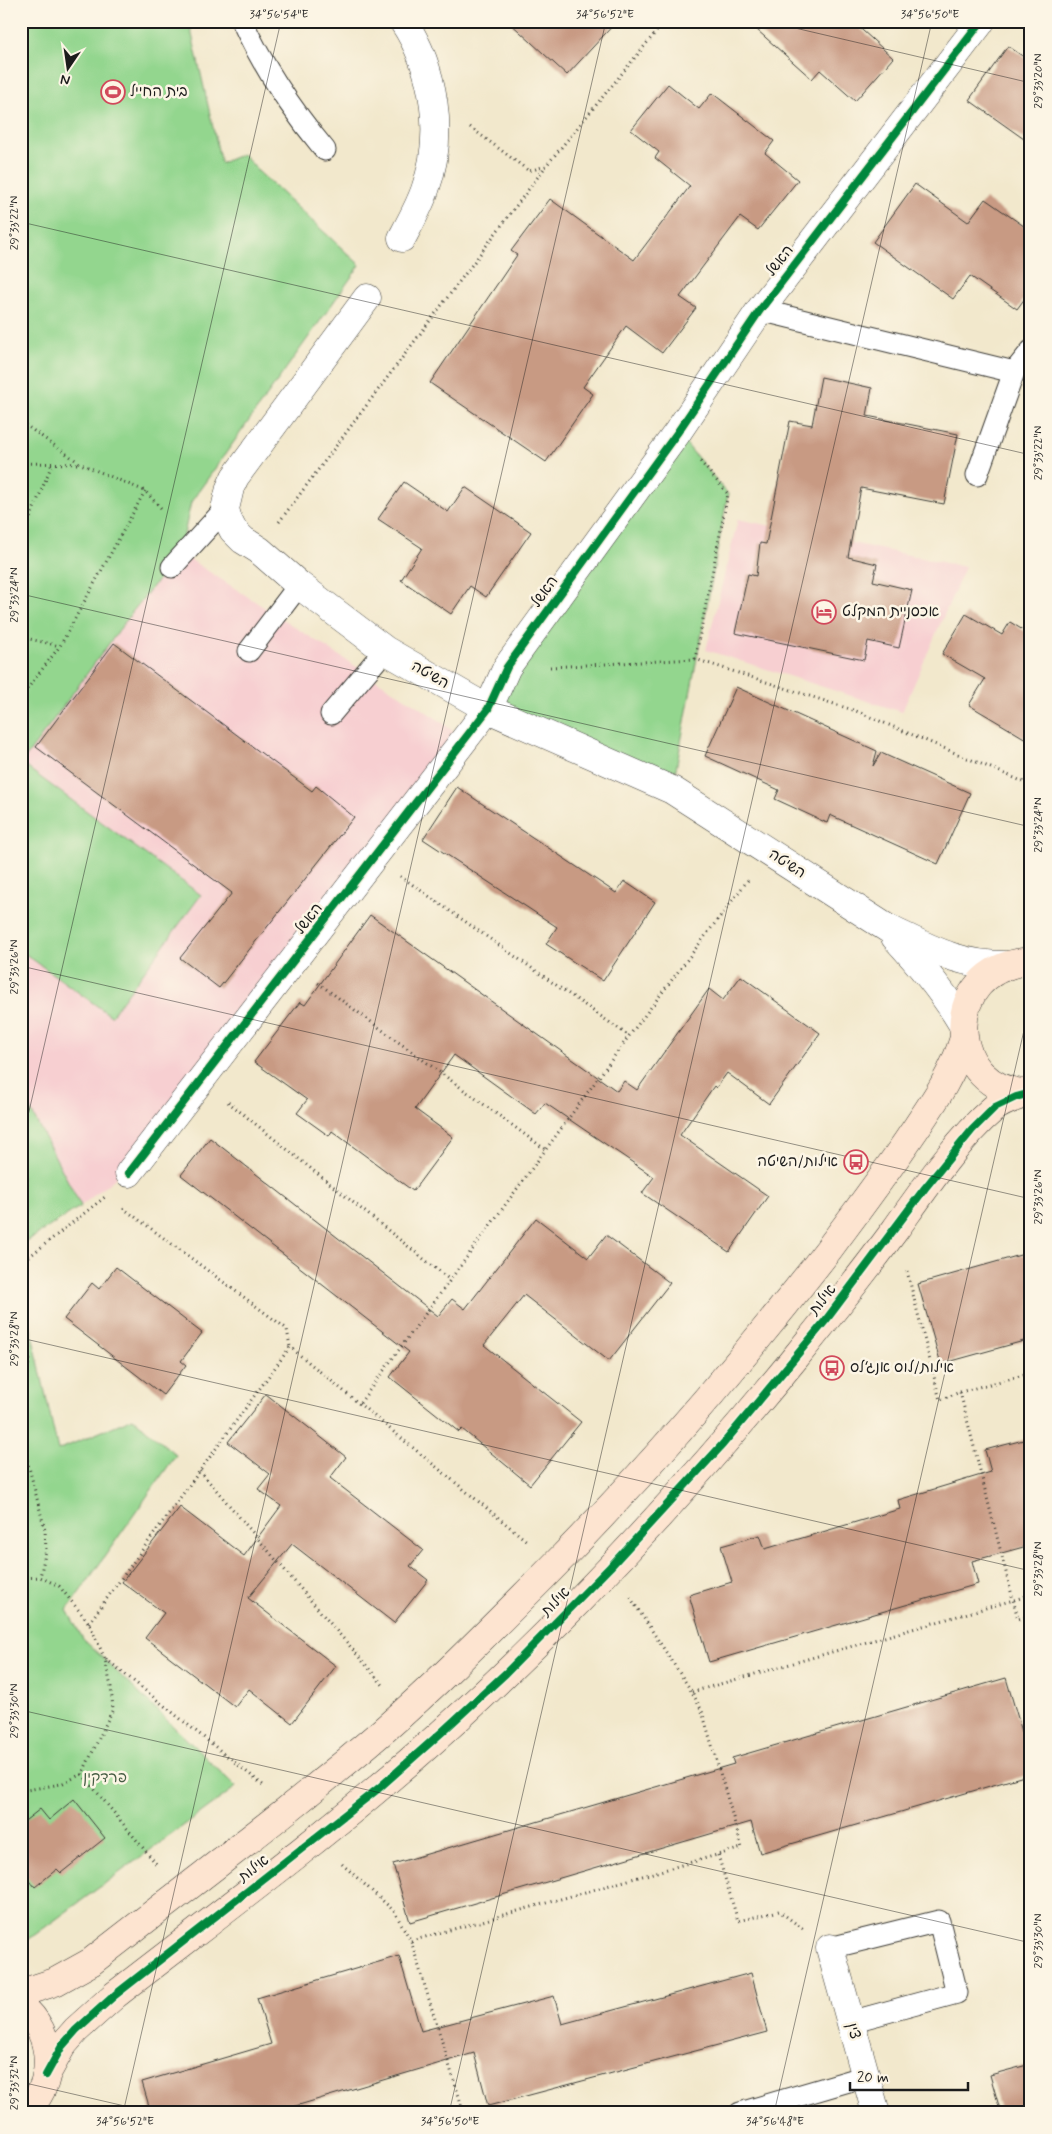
<svg xmlns="http://www.w3.org/2000/svg" width="1052" height="2134" viewBox="0 0 1052 2134" font-family="Mynerve,'Playpen Sans Hebrew',sans-serif">
<style>
.built{fill:#f7cfd1}
.green{fill:#93d68e;stroke:#587955}
.building{fill:#c89a83}
.lines{fill:none;stroke-linecap:round;stroke-linejoin:round}
.lane-casing{stroke:#3c3b36;stroke-width:23}
.street-casing{stroke:#3c3b36;stroke-width:29}
.secondary-casing{stroke:#3c3b36;stroke-width:29}
.path{stroke:#3c3b36;stroke-width:3;stroke-dasharray:1 4;stroke-linecap:butt}
.lane{stroke:#fff;stroke-width:21}
.street{stroke:#fff;stroke-width:28}
.secondary{stroke:#fde4d0;stroke-width:28}
.cycleway-casing{stroke:#fcf5e5;stroke-width:11}
.cycleway{stroke:#00873e;stroke-width:8}
.ticks{fill:none;stroke:#1c1c1c;stroke-width:1;stroke-opacity:0.45}
.labels{text-anchor:middle;dominant-baseline:central;stroke-width:5;stroke-linejoin:round;paint-order:stroke}
.poi-label{font-size:15px;fill:#1c1c1c;stroke:#fcf5e5;text-anchor:start}
.street-label{font-size:15px;fill:#1c1c1c;stroke:#fcf5e5}
.park-label{font-size:15px;fill:#465d44;stroke:#fcf5e5}
.neatline{fill:none;stroke:#1c1c1c;stroke-width:2}
.ticks-label{font-size:12px;text-anchor:middle;fill:#1c1c1c}
</style>
<rect width="100%" height="100%" fill="#fcf5e5"/>
<filter id="ink" filterUnits="userSpaceOnUse"><feTurbulence type="fractalNoise" baseFrequency=".02" numOctaves="2"/><feDisplacementMap in="SourceGraphic" scale="10" xChannelSelector="R" yChannelSelector="G"/><feConvolveMatrix kernelMatrix="1 2 1 2 8 2 1 2 1" color-interpolation-filters="sRGB"/></filter>
<filter id="wash" filterUnits="userSpaceOnUse"><feTurbulence type="fractalNoise" baseFrequency=".0096" numOctaves="4" result="noise"/><feDisplacementMap in="SourceGraphic" scale="20" xChannelSelector="R" yChannelSelector="G"/><feGaussianBlur stdDeviation="1.12" result="paint"/><feColorMatrix in="noise" values="0 0 0 0 0 0 0 0 0 0 0 0 0 0 0 0 0 1.4 0 .05"/><feComposite in="paint" operator="in"/></filter>
<g filter="url(#wash)">
<rect width="100%" height="100%" fill="#f2e8cc"/>
<path class="built" d="M738,519L965,567L902,712L706,650Z
M180,553L439,720L458,735L119,1175L81,1206L21,1092V764L133,611Z"/>
<path class="green" d="M21,21H189L221,163L243,154L260,173L360,265L191,502L180,553L133,611L21,764Z
M677,433L728,494L672,790L488,709Z
M25,766L201,895L111,1016L21,951V771Z
M21,1092L81,1206L21,1245Z
M21,1285L58,1450L133,1418L176,1455L67,1610L83,1639L236,1787L21,1945Z"/>
<g id="blocks">
<path class="building" d="M508,21H617L567,75Z
M747,21H852L893,58L855,101L820,70L812,79Z
M1008,46L1031,62V144L969,100Z
M668,84L699,109L712,93L774,141L765,153L798,180L758,230L740,217L680,297L696,308L662,353L626,326L583,387L593,394L546,462L430,383L517,255L511,251L550,199L634,260L690,186L655,158L659,152L631,130Z
M915,184L968,222L985,199L1031,231V290L1017,309L970,276L953,299L873,242Z
M821,377L872,388L867,416L958,434L944,504L861,488L848,557L877,564L873,581L912,590L899,648L868,641L864,660L735,633L748,574L756,576L760,543L766,544L790,421L812,425Z
M404,482L448,512L465,487L531,532L486,597L470,586L451,614L401,580L422,548L378,519Z
M966,614L1002,635L1010,622L1031,635V742L969,705L985,679L942,654Z
M114,643L312,791L316,786L354,817L219,988L180,958L232,893L36,747Z
M736,687L877,751L873,766L881,753L970,793L938,864L830,815L827,823L775,799L779,790L705,756Z
M457,787L616,893L624,881L655,902L603,981L546,944L557,927L423,839Z
M370,915L617,1091L624,1081L637,1090L709,989L723,1000L741,976L820,1033L769,1104L727,1073L716,1088L714,1086L680,1135L768,1196L729,1252L642,1193L654,1177L545,1103L536,1114L454,1055L415,1109L453,1137L413,1191L332,1131L329,1136L297,1113L307,1100L254,1062L300,1002L305,1005Z
M210,1138L438,1316L452,1299L465,1309L536,1218L588,1258L606,1235L670,1283L609,1361L524,1295L484,1345L581,1422L530,1485L462,1429L459,1432L390,1377L409,1352L181,1175Z
M1031,1252V1339L941,1364L918,1284Z
M116,1267L202,1333L181,1361L186,1365L163,1395L64,1319L92,1283L99,1289Z
M266,1394L346,1457L330,1478L423,1550L410,1566L428,1580L394,1623L292,1544L248,1598L336,1666L292,1723L249,1689L235,1707L145,1638L164,1613L122,1582L180,1507L244,1556L281,1506L258,1489L270,1474L228,1442Z
M1031,1438V1545L972,1561L978,1584L709,1662L689,1595L732,1582L721,1546L760,1535L765,1549L900,1509L898,1500L991,1472L985,1450Z
M1006,1678L1031,1762V1774L760,1853L751,1822L410,1922L393,1864L734,1764L732,1758Z
M74,1799L105,1838L61,1873L57,1869L35,1887L21,1870V1824L40,1809L49,1820Z
M399,1956L421,2031L554,1996L562,2024L751,1973L767,2032L488,2106L474,2053L272,2113H151L142,2082L271,2044L257,1998Z
M1031,2064V2113H1001L990,2075Z"/>
</g>
</g>
<g filter="url(#ink)">
<use href="#blocks" fill-opacity="0" stroke="#3c3b36" stroke-width="1"/>
<g class="lines">
<g class="lane-casing">
<path id="lane" d="M242,21C264,69 292,110 325,150
M760,310L1014,372
M977,475L1014,372L1031,351
M172,567L225,509
M249,651L299,585
M331,714L385,650
M830,1948L939,1921L957,1993L850,2022
M740,2113L866,2076"/>
</g>
<g class="street-casing">
<path id="street" d="M402,238C410,223 419,207 425,190C445,135 435,69 403,21
M367,298L235,477L230,488L225,509L228,520L233,530L243,540L259,550L299,585L385,650L488,709L672,790L887,928C929,948 958,965 1005,965
M895,937C920,964 944,993 963,1025
M129,1173L488,709L507,667L677,433L760,310L980,23
M830,1948L876,2113"/>
</g>
<g class="secondary-casing">
<path id="secondary" d="M1031,961C935,968 947,1095 1031,1093
M21,1993L55,1982L91,1962C189,1885 290,1811 384,1730C439,1682 490,1630 542,1578C644,1475 740,1364 829,1249C857,1211 886,1173 912,1134C933,1103 953,1075 964,1038
M21,2006C54,2032 59,2086 22,2113
M46,2075L62,2046L76,2030L115,1995C214,1918 316,1843 410,1761C550,1639 678,1501 795,1358C829,1316 863,1273 895,1230C923,1191 957,1140 993,1109C1002,1101 1016,1097 1028,1093"/>
</g>
<path class="path" d="M470,127L529,171L546,166L665,21
M21,422L81,464L145,491L161,508
M21,463L80,464
M279,522L546,166
M21,541L52,464
M21,637L60,646
M695,659L728,494L700,461
M550,667L695,659L856,711L1031,785
M21,697L60,646L145,491
M400,876L629,1036
M318,983L546,1150
M228,1102L450,1280
M123,1208L287,1329L290,1347
M21,1263L105,1197
M907,1271L940,1400L960,1392L1018,1619L1031,1616
M21,1315L30,1362L21,1374
M960,1392L1031,1373
M360,1403L629,1036L748,880
M21,1436L45,1530L46,1550L40,1577
M200,1471L383,1685
M21,1578L40,1577L59,1586L89,1623L105,1659L111,1687L113,1709L82,1774L61,1784L21,1791
M89,1623L290,1347L528,1542
M106,1659L263,1785
M692,1692L1031,1595
M82,1774L158,1866
M718,1855L738,1921L779,1911L803,1929
M342,1864L394,1911L411,1941L464,2113
M411,1941L742,1848L702,1711L692,1692L630,1597"/>
<use href="#lane" class="lane"/>
<use href="#street" class="street"/>
<use href="#secondary" class="secondary"/>
<g class="cycleway-casing">
<path id="cycleway" d="M129,1173L488,709L507,667L677,433L760,310L980,23
M46,2075L62,2046L76,2030L115,1995L379,1788L442,1732L506,1673L610,1567L723,1444L826,1320L925,1188L972,1130L995,1107L1016,1097L1031,1093"/>
</g>
<use href="#cycleway" class="cycleway"/>
</g>
</g>
<path class="ticks" d="M765,21L1031,83M21,222L1031,455M21,594L1031,827M21,966L1031,1199M21,1146L281,21M21,1338L1031,1571M21,1710L1031,1943M21,2082L155,2113M123,2113L606,21M449,2113L932,21M774,2113L1031,1000"/>
<defs>
<g id="stadium-ring" transform="scale(1.25)"><circle r="9.5" fill="#fcf5e5" stroke="#d1495b" stroke-width="1.5"/><path d="M0-5a6.5 5 0 1 0 0 10a6.5 5 0 1 0 0-10ZM-3.5-1.8h7v3.6h-7Z" fill="#d1495b"/></g>
<g id="hotel-ring" transform="scale(1.25)"><circle r="9.5" fill="#fcf5e5" stroke="#d1495b" stroke-width="1.5"/><path d="M-6-4.5h1.5V1H6V5H4.5V3h-9V5H-6ZM-4 0a1.8 1.8 0 1 1 3.6 0ZM.5 0V-2.5h3Q6-2.5 6 0Z" fill="#d1495b"/></g>
<g id="bus-ring" transform="scale(1.25)"><circle r="9.5" fill="#fcf5e5" stroke="#d1495b" stroke-width="1.5"/><path d="M-5-6H5V4H4V6H2V4H-2V6H-4V4H-5ZM-3.5-4V0h7V-4ZM-3.5 1.2v1.5H-2V1.2ZM2 1.2v1.5H3.5V1.2Z" fill="#d1495b"/></g>
</defs>
<g fill-rule="evenodd">
<use href="#stadium-ring" x="113" y="92"/>
<use href="#hotel-ring" x="824" y="612"/>
<use href="#bus-ring" x="856" y="1162"/>
<use href="#bus-ring" x="832" y="1368"/>
</g>
<g class="labels">
<g class="poi-label">
<text x="130" y="92">בית החייל</text>
<text x="842" y="612">אכסניית המקלט</text>
<text x="838" y="1162" text-anchor="end">אילות/השיטה</text>
<text x="850" y="1368">אילות/לוס אנג׳לס</text>
</g>
<g class="street-label">
<text transform="translate(780 261) rotate(-52)">האשל</text>
<text transform="translate(545 592) rotate(-54)">האשל</text>
<text transform="translate(430 675) rotate(30)">השיטה</text>
<text transform="translate(787 864) rotate(33)">השיטה</text>
<text transform="translate(309 919) rotate(-52)">האשל</text>
<text transform="translate(823 1300) rotate(-52)">אילות</text>
<text transform="translate(556 1602) rotate(-46)">אילות</text>
<text transform="translate(254 1869) rotate(-38)">אילות</text>
<text transform="translate(853 2031) rotate(74)">צין</text>
</g>
<g class="park-label">
<text x="105" y="1778">פרדקין</text>
</g>
</g>
<rect width="1052" height="2134" fill="none" stroke="#fcf5e5" stroke-width="55"/>
<g transform="translate(68 68) rotate(193)" stroke="#fcf5e5" stroke-width="4" paint-order="stroke">
<path d="M0-4L9 19L0 12L-9 19Z" fill="#1c1c1c"/>
<text y="-8" font-size="14" font-weight="bold" text-anchor="middle" fill="#1c1c1c">N</text>
</g>
<path d="M850 2082v8h118v-8" fill="none" stroke="#1c1c1c" stroke-width="2.5"/>
<text x="857" y="2082" font-size="15" fill="#1c1c1c" stroke="#fcf5e5" stroke-width="4" paint-order="stroke">20 m</text>
<rect x="28" y="28" width="996" height="2078" class="neatline"/>
<g class="ticks-label">
<text x="279" y="18">34°56'54"E</text>
<text x="605" y="18">34°56'52"E</text>
<text x="930" y="18">34°56'50"E</text>
<text transform="translate(1038 81) rotate(-90)" y="4">29°33'20"N</text>
<text transform="translate(14 223) rotate(-90)" y="4">29°33'22"N</text>
<text transform="translate(1038 453) rotate(-90)" y="4">29°33'22"N</text>
<text transform="translate(14 595) rotate(-90)" y="4">29°33'24"N</text>
<text transform="translate(1038 825) rotate(-90)" y="4">29°33'24"N</text>
<text transform="translate(14 967) rotate(-90)" y="4">29°33'26"N</text>
<text transform="translate(1038 1197) rotate(-90)" y="4">29°33'26"N</text>
<text transform="translate(14 1339) rotate(-90)" y="4">29°33'28"N</text>
<text transform="translate(1038 1569) rotate(-90)" y="4">29°33'28"N</text>
<text transform="translate(14 1711) rotate(-90)" y="4">29°33'30"N</text>
<text transform="translate(1038 1941) rotate(-90)" y="4">29°33'30"N</text>
<text transform="translate(14 2083) rotate(-90)" y="4">29°33'32"N</text>
<text x="125" y="2125">34°56'52"E</text>
<text x="450" y="2125">34°56'50"E</text>
<text x="775" y="2125">34°56'48"E</text>
</g>
</svg>
